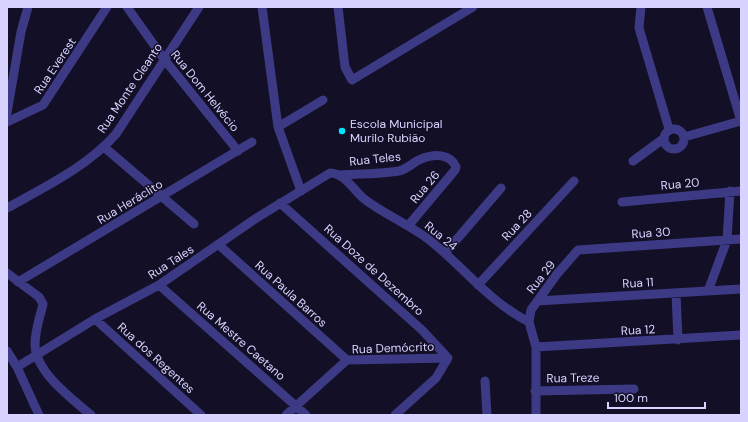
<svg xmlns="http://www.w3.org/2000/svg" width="748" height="422" viewBox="0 0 748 422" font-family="'DM Sans',sans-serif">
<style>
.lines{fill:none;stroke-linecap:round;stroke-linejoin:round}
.minor{stroke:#3d3a85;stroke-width:9}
.poi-dot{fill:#00e5ff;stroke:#130f26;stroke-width:1.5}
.labels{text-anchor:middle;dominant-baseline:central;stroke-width:3;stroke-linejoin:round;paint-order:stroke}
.street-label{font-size:12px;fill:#d9d4ff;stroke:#130f26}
.poi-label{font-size:12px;fill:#d9d4ff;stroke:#130f26;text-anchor:start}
</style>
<rect width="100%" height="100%" fill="#130f26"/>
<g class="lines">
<path class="minor" d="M127,7L164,59L238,151
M262,7L278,127L301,191
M338,7L345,67L352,80L473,7
M641,7L639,28L669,129
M707,7L741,121
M7,113L21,32L28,7
M7,122L43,105L107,7
M278,127L323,100
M664 139a10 10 0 1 1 20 0a10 10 0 1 1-20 0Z
M684,137L741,121
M104,147L194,224
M633,161L663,139
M340,175C359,174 380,174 399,171C408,169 413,162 421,159C434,154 450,153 456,167L455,170L408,226
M622,202L741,191
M280,203L422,330L448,358
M7,208C45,187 87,167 116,134L199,7
M219,245L347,360
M445,253L501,188
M7,273L39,297L43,304C40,317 35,330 35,344C35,372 71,398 91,415
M18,282L252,142
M159,285L306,415
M478,285L574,181
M708,291L727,240L730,191
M676,293L678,340
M537,301L741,289
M95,319L201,415
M536,347L741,335
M7,351L17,367L39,415
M17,367L95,319L159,285L255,219L330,173C344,173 353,189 363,198C383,214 407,223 428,239C462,265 489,302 529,322
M485,381L487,415
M535,391L634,389
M286,415L347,360L448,358
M395,415L436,378L448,358
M536,415V347L529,322L531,310L557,274L578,250L741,239"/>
</g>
<circle class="poi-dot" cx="342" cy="131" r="4"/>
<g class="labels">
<g class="street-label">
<text transform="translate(55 66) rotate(-56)">Rua Everest</text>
<text transform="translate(130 88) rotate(-56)">Rua Monte Cleanto</text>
<text transform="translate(205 91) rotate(51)">Rua Dom Helvécio</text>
<text transform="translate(375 159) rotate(-6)">Rua Teles</text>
<text transform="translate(680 184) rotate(-5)">Rua 20</text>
<text transform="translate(425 187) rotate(-50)">Rua 26</text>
<text transform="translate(130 202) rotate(-31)">Rua Heráclito</text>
<text transform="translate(517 225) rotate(-47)">Rua 28</text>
<text transform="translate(651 233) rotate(-4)">Rua 30</text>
<text transform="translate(441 236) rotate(39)">Rua 24</text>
<text transform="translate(171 262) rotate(-33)">Rua Tales</text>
<text transform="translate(374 270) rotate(42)">Rua Doze de Dezembro</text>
<text transform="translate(541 277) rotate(-52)">Rua 29</text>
<text transform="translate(638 283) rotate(-3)">Rua 11</text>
<text transform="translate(291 294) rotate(42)">Rua Paula Barros</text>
<text transform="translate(638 330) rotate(-3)">Rua 12</text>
<text transform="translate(241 341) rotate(41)">Rua Mestre Caetano</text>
<text transform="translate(393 348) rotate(-2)">Rua Demócrito</text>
<text transform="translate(156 358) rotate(42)">Rua dos Regentes</text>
<text transform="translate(573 378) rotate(-1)">Rua Treze</text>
</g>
<g class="poi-label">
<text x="350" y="124">Escola Municipal<tspan x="350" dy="14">Murilo Rubião</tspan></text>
</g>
</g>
<rect width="748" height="422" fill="none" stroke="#d9d4ff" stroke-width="16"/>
<path d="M608 402v6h97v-6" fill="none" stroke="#d9d4ff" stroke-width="2"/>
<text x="614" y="402" font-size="12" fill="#d9d4ff" stroke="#130f26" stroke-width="3" paint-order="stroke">100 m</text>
</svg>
